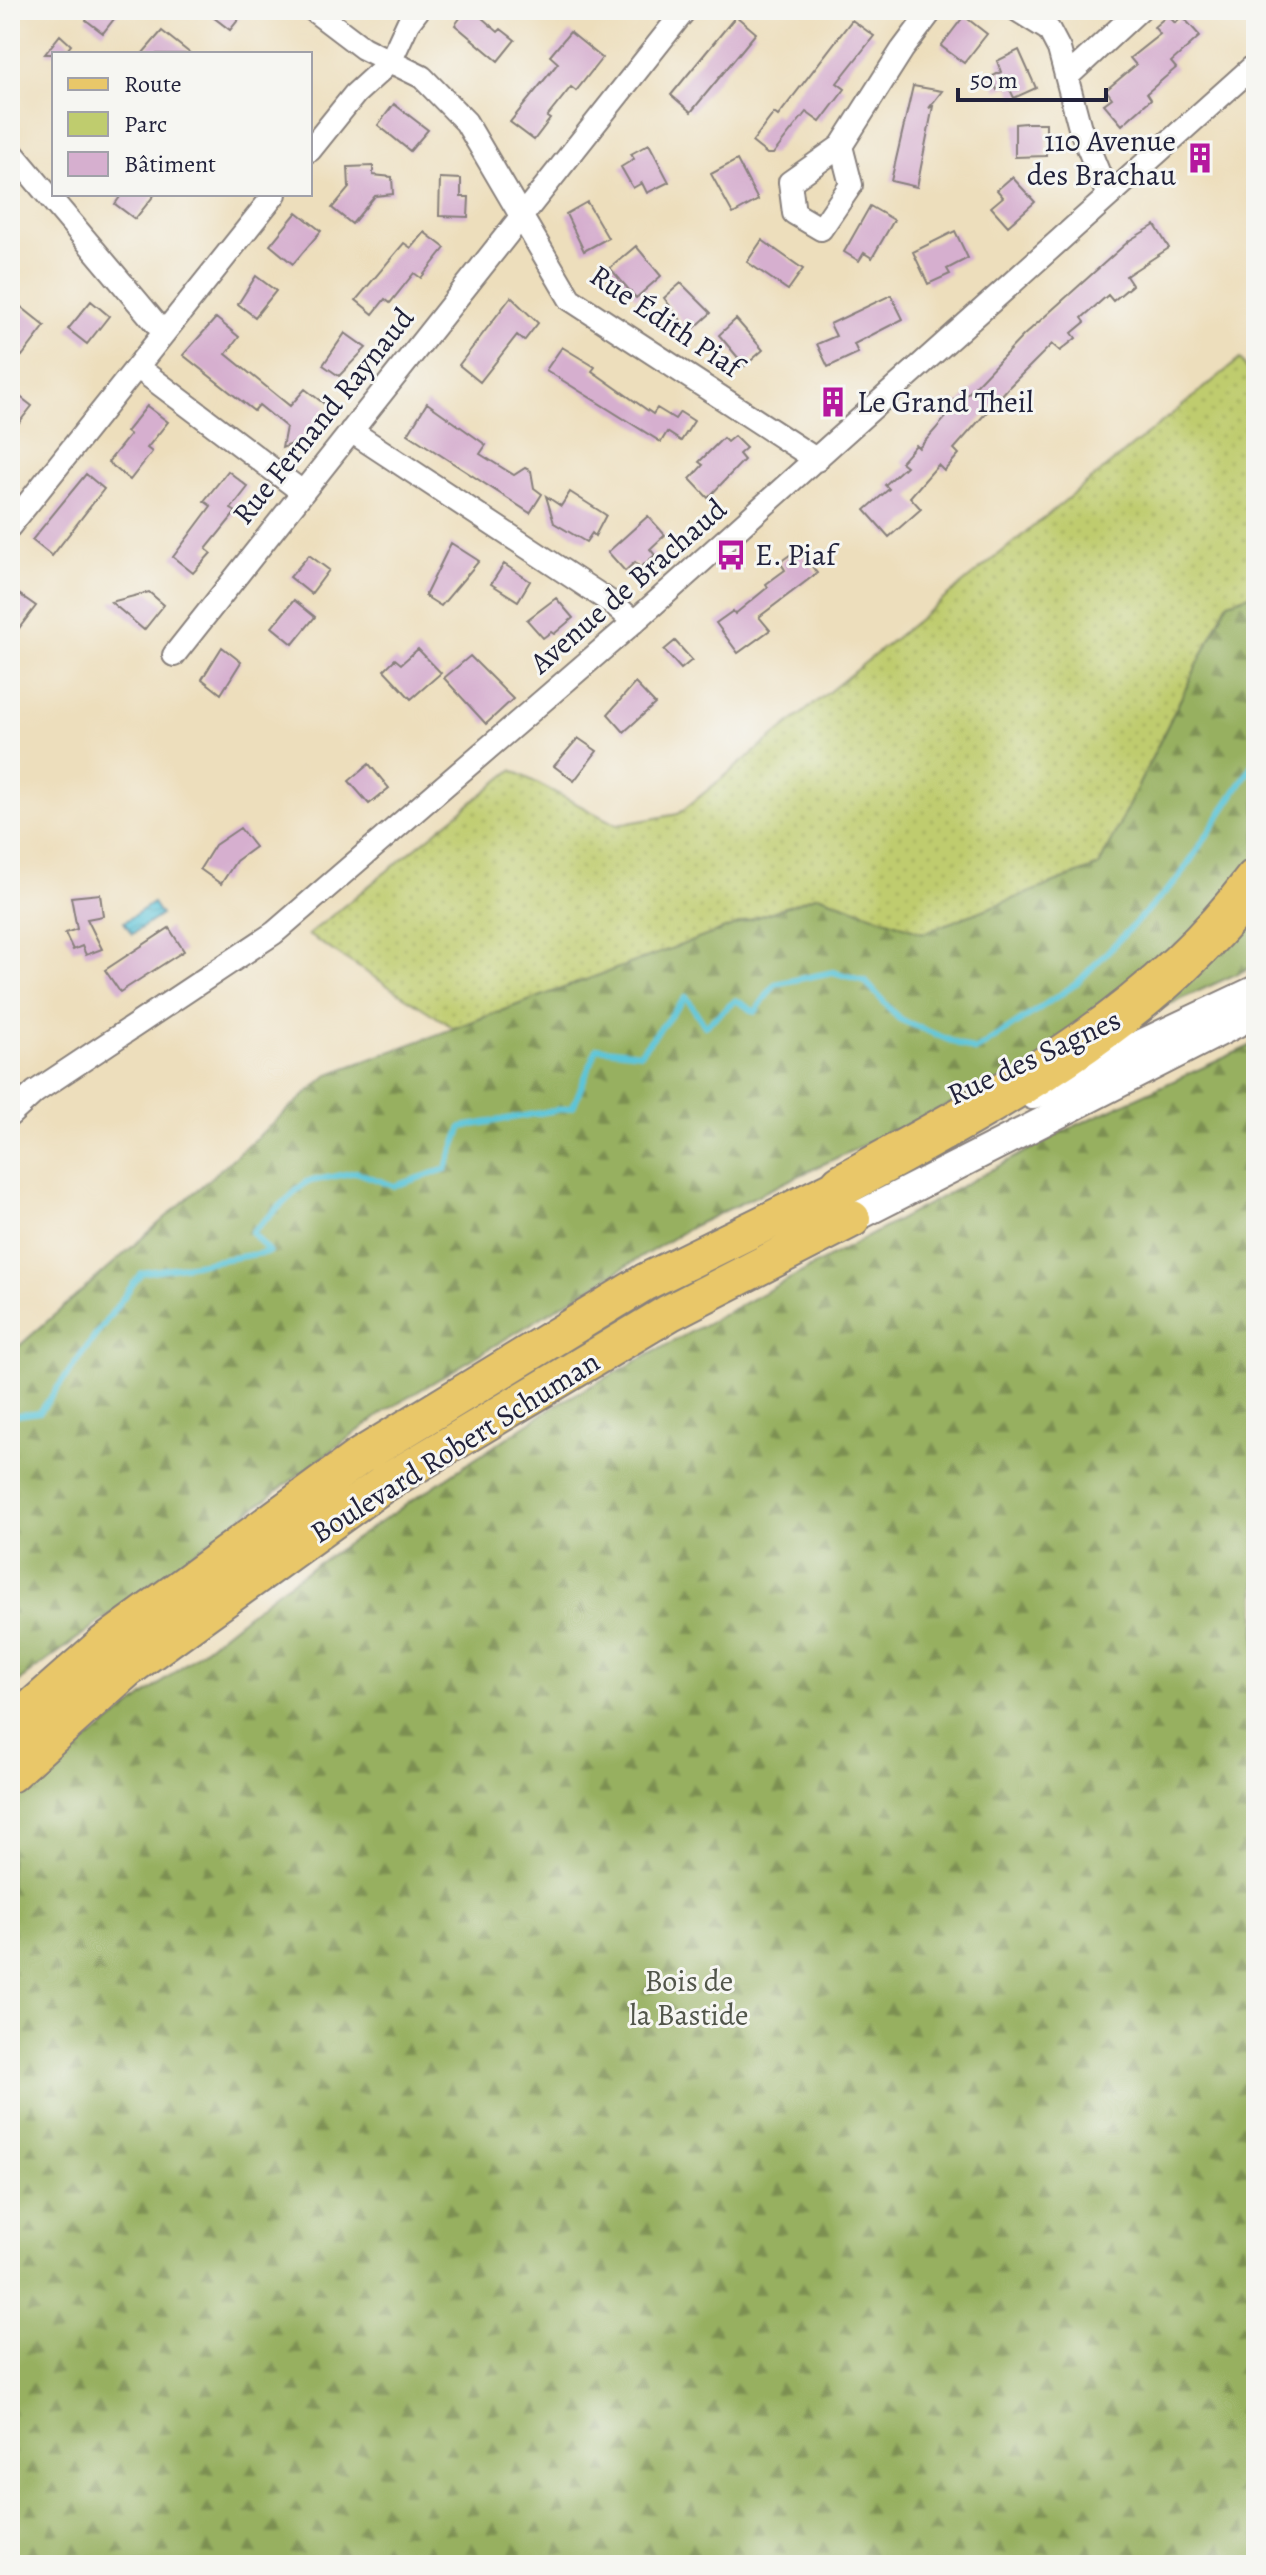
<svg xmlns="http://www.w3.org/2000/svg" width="1266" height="2575" viewBox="0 0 1266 2575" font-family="Alegreya,serif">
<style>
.green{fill:url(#green-dots);stroke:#707754;stroke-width:2}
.forest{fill:url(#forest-firs);stroke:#5c694e;stroke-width:2}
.water{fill:url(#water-waves);stroke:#3f748a;stroke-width:2}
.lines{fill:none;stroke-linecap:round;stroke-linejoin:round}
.stream{stroke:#5cc5d9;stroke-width:6}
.building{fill:#d6afcf}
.minor-casing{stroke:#88807c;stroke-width:26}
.tertiary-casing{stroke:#88807c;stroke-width:32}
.primary-casing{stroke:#88807c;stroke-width:40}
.motorway-casing{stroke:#88807c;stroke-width:46}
.minor{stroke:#fff;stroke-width:22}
.tertiary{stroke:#fff;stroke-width:28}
.primary{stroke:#e9c769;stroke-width:36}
.motorway{stroke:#e9c769;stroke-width:42}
.labels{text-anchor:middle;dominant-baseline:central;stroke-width:6;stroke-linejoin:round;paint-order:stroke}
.poi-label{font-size:30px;fill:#22223b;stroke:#f6f6f2;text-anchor:start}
.street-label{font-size:30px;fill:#22223b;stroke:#f6f6f2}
.park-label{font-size:30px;fill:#51554a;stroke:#f6f6f2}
</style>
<defs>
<pattern id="green-dots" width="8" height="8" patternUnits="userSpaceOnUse" patternTransform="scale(2)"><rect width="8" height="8" fill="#bfcc6e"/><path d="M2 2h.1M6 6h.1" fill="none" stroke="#a4af60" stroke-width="1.8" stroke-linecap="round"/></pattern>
<pattern id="forest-firs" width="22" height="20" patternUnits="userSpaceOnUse" patternTransform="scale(2)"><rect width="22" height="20" fill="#97b061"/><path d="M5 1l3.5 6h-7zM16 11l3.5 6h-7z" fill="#7b8f51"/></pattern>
<pattern id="water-waves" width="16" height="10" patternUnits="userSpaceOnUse" patternTransform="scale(2)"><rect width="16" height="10" fill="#5cc5d9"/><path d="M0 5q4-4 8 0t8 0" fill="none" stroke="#50a9bb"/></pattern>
</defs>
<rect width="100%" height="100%" fill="#f6f6f2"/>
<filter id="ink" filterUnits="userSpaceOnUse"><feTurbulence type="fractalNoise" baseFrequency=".0125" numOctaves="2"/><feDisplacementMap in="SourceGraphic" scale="16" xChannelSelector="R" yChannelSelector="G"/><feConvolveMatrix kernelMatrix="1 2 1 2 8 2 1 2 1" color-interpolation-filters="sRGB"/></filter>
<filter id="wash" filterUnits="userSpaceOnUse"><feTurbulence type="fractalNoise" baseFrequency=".006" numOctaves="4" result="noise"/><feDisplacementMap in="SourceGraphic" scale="32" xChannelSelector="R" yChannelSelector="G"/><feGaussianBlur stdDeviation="1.8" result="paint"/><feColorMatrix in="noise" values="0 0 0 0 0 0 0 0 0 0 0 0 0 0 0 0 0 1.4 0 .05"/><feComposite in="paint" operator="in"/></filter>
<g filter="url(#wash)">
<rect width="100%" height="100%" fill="#eddebc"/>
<path class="green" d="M1240,359L1256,383V593L1228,602L1099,866L923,933L818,895L454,1028L308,935L512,770L617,825L678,814Z"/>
<path class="forest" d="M1256,593V965L965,1097L693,1226L384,1412L10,1688V1354L329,1074L818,895L923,933L1099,866L1228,602Z
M1256,1043V2565H10V1807L33,1784L281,1588L559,1403L1062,1132Z"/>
<path class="water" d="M153,903L161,915L132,934L124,922Z"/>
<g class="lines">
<path class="stream" d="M10,1416L40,1412L141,1273L269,1252L252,1232L306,1182L356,1172L394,1186L446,1169L462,1127L573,1107L597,1048L640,1053L686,997L705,1026L736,1000L755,1012L775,984L833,972L865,981L899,1019L975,1051L1076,984L1179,878L1256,760"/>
</g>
<g id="blocks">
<path class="building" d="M93,10H121L103,33L86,20Z
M204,10H246L230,30Z
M466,10H473L498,32L501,29L515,40L498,61L455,25Z
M1168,15L1175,23L1182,16L1200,36L1171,62L1176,68L1147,93L1151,99L1122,125L1104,104L1112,98L1106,90L1136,65L1130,58L1160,34L1154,27Z
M736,16L756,33L691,112L671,95Z
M964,16L987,34L964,63L941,46Z
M852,20L874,36L837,83L845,89L820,122L806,112L773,154H767L752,142L774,113L778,116Z
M162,31L191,54H142Z
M570,32L602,58L576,91L571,87L547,117L550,119L534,140L510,122L558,63L550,56Z
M60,35L71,45L64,54H45Z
M1019,50L1036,88L1014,98L1008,85L997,90L991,77L1001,72L997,61Z
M913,86L942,91L929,108L933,106L917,187L891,181Z
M394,104L428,130L410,151L378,125Z
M1026,123H1046V156L1015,157V124Z
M649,144L669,182L647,193L642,183L633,188L621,167L634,159L631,154Z
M737,160L758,200L733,214L711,174Z
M373,166V175L392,177L393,194L375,196L352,224L332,208L349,188L348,167Z
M1012,177L1035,202L1008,226L991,207L1003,197L997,190Z
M440,178L461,179V197H469L468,217L439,216Z
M122,194H155L135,219L115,204Z
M587,202L608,238L584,251L566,214Z
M870,206L894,220L872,258L864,253L859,261L844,252Z
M297,212L321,231L293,264L270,245Z
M1155,225L1169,248L1126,276L1132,285L1113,301L1108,295L1082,318L1085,322L1072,333L1076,338L1060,351L1052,344L1009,387L954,449L959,454L944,471L938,465L910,497L921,509L889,537L865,510L889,489L885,485L906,466L901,462L916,445L919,448L948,415L943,411L954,400L958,404L1023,336L1130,240Z
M955,231L968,258L947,269L950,274L928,284L913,252Z
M424,232L445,248L421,278L414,273L390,303L385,299L373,314L356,300L404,243L411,248Z
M762,240L803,269L788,290L747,262Z
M636,246L661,276L636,298L610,268Z
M256,276L276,291L255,317L238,304Z
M681,283L711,313L690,332L664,298Z
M891,295L903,319L854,344L858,353L828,367L817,344L836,336L830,324Z
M511,297L538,323L524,341L517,335L480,382L459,365Z
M10,298L45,326L22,356L10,346Z
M91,301L109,316L87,344L68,329Z
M216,318L239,337L226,354L290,406L305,389L327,406L300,441L282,448L286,427L259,405L254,411L183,355Z
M736,319L763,350L745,366L719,335Z
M345,333L366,348L339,376L323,365Z
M562,347L595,367L592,371L653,414L657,408L675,419L680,412L694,421L681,441L667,432L661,442L546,370Z
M10,389L32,406L10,434Z
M427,403L486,445L480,454L514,475L525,468L531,471L534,488L542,494L530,513L408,434Z
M147,406L168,422L147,448L152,452L130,480L108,462L130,435L126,432Z
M734,436L746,448L739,454L744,460L708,498L690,479L703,465L699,462L723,438L727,442Z
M228,471L248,487L231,509L236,512L206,549L211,553L193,573L173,557L211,506L204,501Z
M86,474L104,489L52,556L32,540Z
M570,492L606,515L595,536L592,533L586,542L554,523L546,496L561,506Z
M648,516L665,535L650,549L655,555L640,568L635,562L625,571L608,552Z
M451,543L479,561L441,606L425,596Z
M798,549L817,573L759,617L770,630L738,653L716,623L733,611L735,614L768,587L766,584L785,570L780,562Z
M309,555L329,570L311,594L290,577Z
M504,564L530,581L518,601L491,584Z
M16,592L36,606L10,640V600Z
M149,592L164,605L144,630L111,602Z
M556,598L573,618L554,634L551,632L543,638L527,620Z
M294,600L315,617L293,644L272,627Z
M675,641L692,660L681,669L664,650Z
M222,647L241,662L221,694L202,679Z
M418,649L441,673L411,699L384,670L395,659L401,664Z
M470,656L513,699L486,724L444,678Z
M635,683L655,704L624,732L608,714Z
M578,738L597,751L574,781L554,766Z
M369,764L389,788L369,804L349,781Z
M240,828L255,847L236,861L221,884L200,869L215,845Z
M100,894L103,916L87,919L102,949L86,955L82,946L73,950L65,933L77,929L71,897Z
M169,928L184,951L120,992L105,970Z"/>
</g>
</g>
<g filter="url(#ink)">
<use href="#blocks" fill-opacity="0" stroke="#88807c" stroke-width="2"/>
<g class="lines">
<g class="minor-casing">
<path id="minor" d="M313,10L363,48L422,77L466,122L570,299L817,460
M1017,10L1049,30L1059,49L1080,128L1108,196
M1067,77L1139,10
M841,146L851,185L821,229L794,213L790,182L841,146L902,50L932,10
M10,150L164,333
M310,150L355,94L390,62L408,23L418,10
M137,367L301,491
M351,431L615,605L634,622
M10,526L275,194
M174,655L685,10
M10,1115L35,1092L274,933L634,622L1256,64"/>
</g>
<g class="tertiary-casing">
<path id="tertiary" d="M1033,1095L1256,990
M852,1219L1256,1013"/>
</g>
<g class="primary-casing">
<path id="primary" d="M10,1727L104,1644L359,1457L645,1282L842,1185
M10,1774L126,1670L382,1485L669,1313L852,1219"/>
</g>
<g class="motorway-casing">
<path id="motorway" d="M842,1185C995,1100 1148,1024 1256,880"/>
</g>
<use href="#minor" class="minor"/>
<use href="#tertiary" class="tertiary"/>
<use href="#primary" class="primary"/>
<use href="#motorway" class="motorway"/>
</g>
</g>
<defs>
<g id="building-bare" transform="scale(2.4)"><path d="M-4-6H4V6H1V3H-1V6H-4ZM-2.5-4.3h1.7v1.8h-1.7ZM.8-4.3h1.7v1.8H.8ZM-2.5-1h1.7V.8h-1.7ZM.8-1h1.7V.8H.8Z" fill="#b5179e" stroke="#f6f6f2" stroke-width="2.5" paint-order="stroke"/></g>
<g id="bus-bare" transform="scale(2.4)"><path d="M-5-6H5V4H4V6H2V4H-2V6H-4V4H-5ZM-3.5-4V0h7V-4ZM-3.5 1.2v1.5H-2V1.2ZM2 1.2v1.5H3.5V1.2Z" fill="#b5179e" stroke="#f6f6f2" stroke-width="2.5" paint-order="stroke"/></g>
</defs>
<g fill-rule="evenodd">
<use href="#building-bare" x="1200" y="158"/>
<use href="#building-bare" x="833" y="402"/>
<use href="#bus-bare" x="731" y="555"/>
</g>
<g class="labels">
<g class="poi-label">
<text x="1176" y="141" text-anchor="end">110 Avenue<tspan x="1176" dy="34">des Brachau</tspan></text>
<text x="857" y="402">Le Grand Theil</text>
<text x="755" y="555">E. Piaf</text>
</g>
<g class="street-label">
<text transform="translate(666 321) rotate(34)">Rue Édith Piaf</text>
<text transform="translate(323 416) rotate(-51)">Rue Fernand Raynaud</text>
<text transform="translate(628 586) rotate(-41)">Avenue de Brachaud</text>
<text transform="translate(1034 1057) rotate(-25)">Rue des Sagnes</text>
<text transform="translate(455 1447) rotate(-32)">Boulevard Robert Schuman</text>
</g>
<g class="park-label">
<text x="689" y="1981">Bois de<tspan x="689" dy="34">la Bastide</tspan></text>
</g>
</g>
<rect width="1266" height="2575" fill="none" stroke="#f6f6f2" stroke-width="40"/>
<rect x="52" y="52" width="260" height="144" fill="#f6f6f2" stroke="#a1a1a9" stroke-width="2"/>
<rect x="68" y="78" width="40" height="12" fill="#e9c769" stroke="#a1a1a9" stroke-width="2"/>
<text x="124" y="92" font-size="24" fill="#22223b">Route</text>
<rect x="68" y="112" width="40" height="24" fill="#bfcc6e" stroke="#a1a1a9" stroke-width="2"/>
<text x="124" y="132" font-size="24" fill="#22223b">Parc</text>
<rect x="68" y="152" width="40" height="24" fill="#d6afcf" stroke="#a1a1a9" stroke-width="2"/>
<text x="124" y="172" font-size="24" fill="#22223b">Bâtiment</text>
<path d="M958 88v12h148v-12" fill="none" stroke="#22223b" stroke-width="4"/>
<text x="970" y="88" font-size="24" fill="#22223b" stroke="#f6f6f2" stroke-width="6" paint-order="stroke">50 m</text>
</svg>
